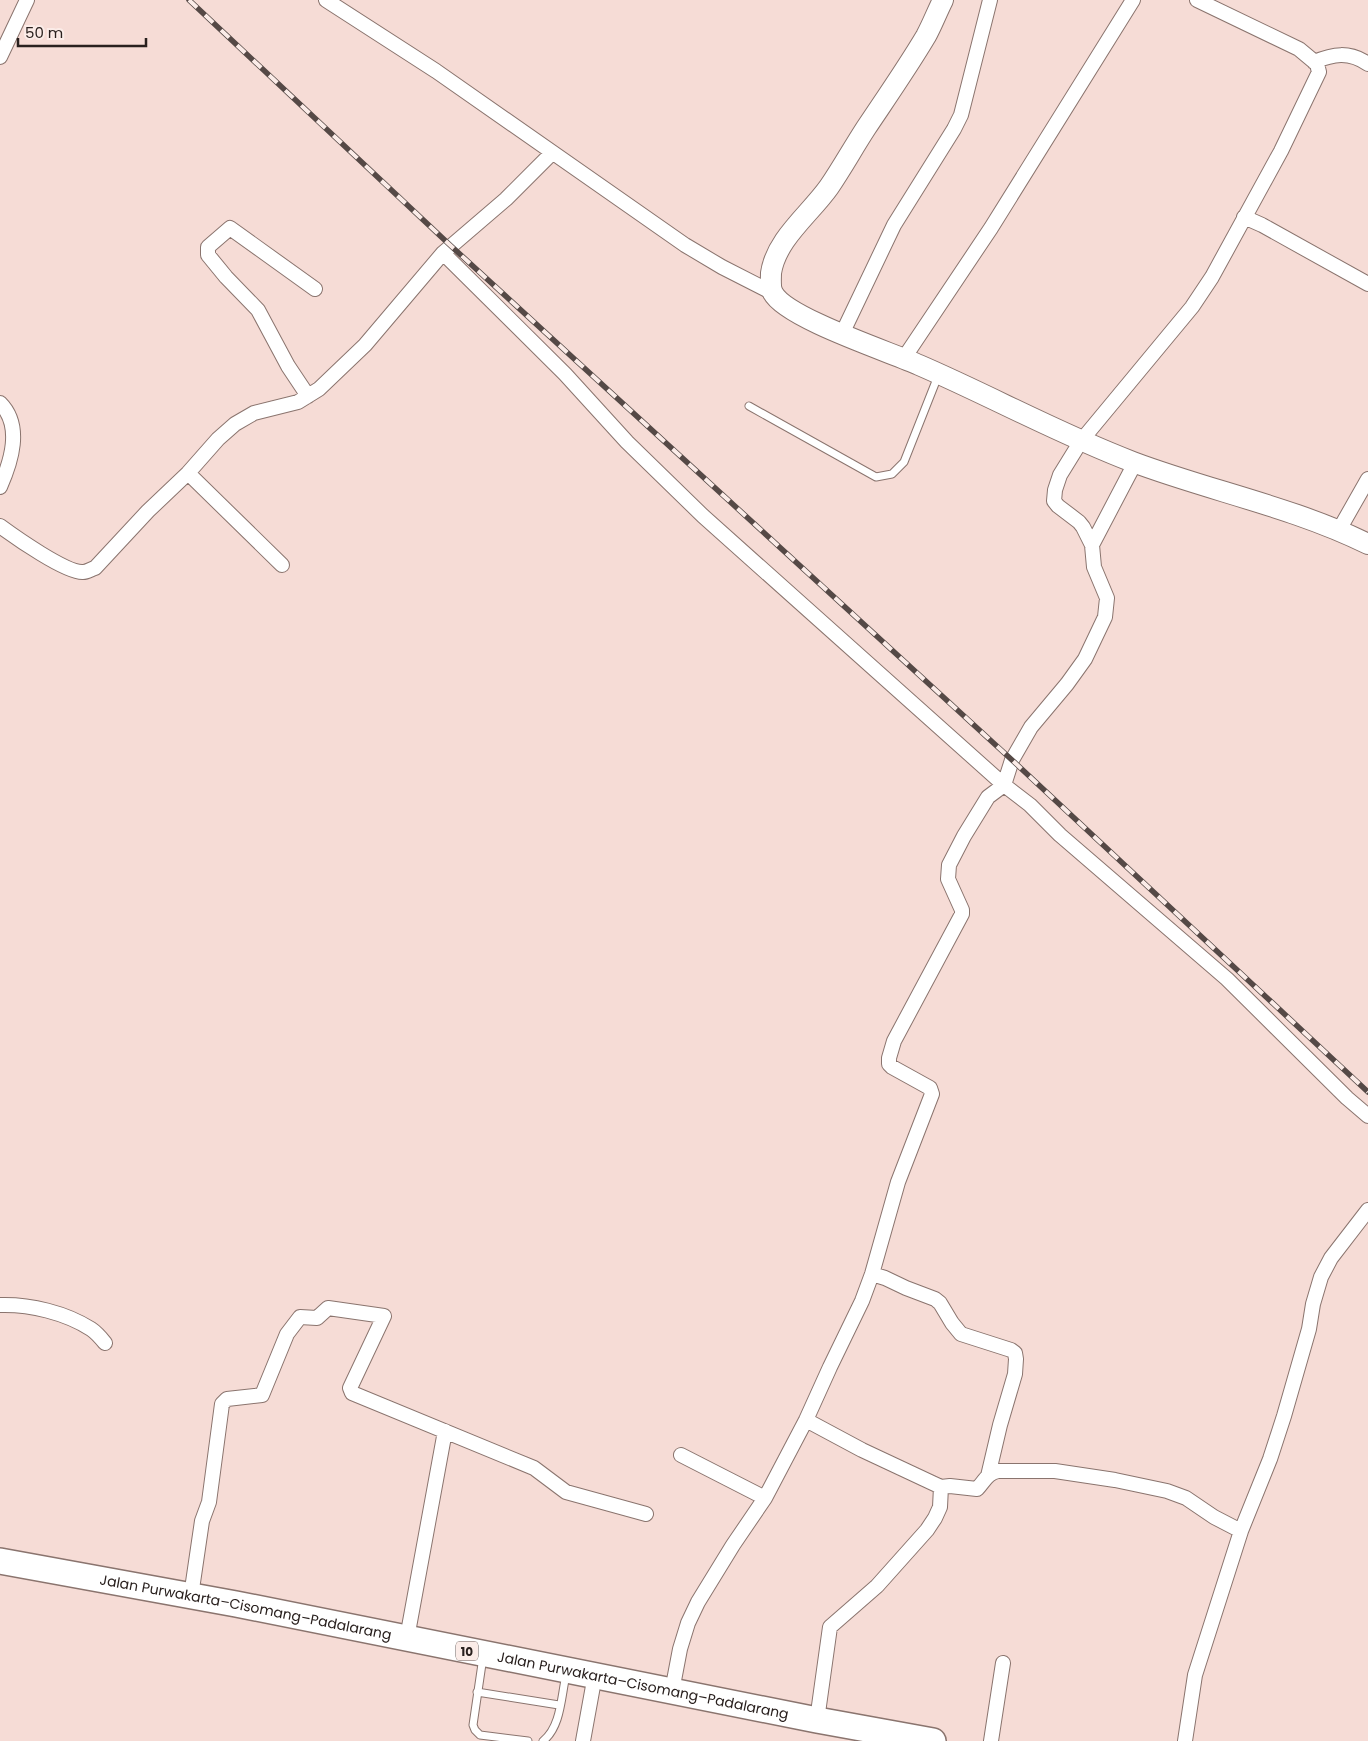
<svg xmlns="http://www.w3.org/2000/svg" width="1368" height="1741" viewBox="0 0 1368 1741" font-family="Poppins,sans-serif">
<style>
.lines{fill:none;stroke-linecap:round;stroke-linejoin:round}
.lane-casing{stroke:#8a746e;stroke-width:9}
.street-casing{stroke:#8a746e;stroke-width:16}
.secondary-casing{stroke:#8a746e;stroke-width:22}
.highway-casing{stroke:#8a746e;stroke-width:28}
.lane{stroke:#fff;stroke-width:7}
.street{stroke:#fff;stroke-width:14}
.secondary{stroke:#fff;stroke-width:20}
.highway{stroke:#fff;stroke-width:25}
.rail-casing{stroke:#554946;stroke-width:5.5}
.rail{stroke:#fbece8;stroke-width:4;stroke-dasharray:11;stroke-linecap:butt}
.labels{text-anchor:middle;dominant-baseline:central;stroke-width:4;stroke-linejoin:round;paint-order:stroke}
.shield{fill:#fbece8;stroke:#685d5b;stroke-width:1}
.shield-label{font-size:12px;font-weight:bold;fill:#29201e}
.street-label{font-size:14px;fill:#29201e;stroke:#fbece8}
</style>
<rect width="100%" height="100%" fill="#f6dcd6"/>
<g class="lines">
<g class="lane-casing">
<path id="lane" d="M749,406L876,477L892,474L904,462L938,376
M483,1657L473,1725L475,1730L480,1735L528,1741
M477,1692L559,1705
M543,1741C561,1727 561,1697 566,1675"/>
</g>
<g class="street-casing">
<path id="street" d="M326,0L436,71L685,245L722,267L773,293
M0,57L27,0
M1314,62C1333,54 1349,51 1368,64
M1244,217L1262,225L1368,284
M443,253L565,374L627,442L703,516L1004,785L1030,805L1060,835L1227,979L1347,1098L1368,1116
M842,334L894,225L954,129L961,115L990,0
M904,358L991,228L1133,0
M308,396L288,366L258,310L226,277L208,255V247L230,228L315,289
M0,403C23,426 11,462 0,487
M188,473L282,565
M0,526C15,537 66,573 83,572C87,572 91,569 95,568L148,511L188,473L218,439L235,424L254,413L298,402L319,389L365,345L443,253L506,199L552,153
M1339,530L1368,479
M1092,545L1135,463
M872,1274L885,1278L906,1288L935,1299L940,1303L952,1323L961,1334L1011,1350L1015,1353L1016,1359L1015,1374L1000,1425L988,1476
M0,1305C30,1304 66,1313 91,1329C97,1333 101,1338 105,1343
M806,1420L862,1450L941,1487L950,1486L977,1489C984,1482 987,1473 998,1471H1055L1115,1480L1167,1491L1186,1498L1214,1517L1241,1531
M681,1455L765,1498
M191,1596L202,1521L209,1502L222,1404L227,1399L262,1395L287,1334L300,1317L317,1318L328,1308L384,1316L350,1388L352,1393L534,1468L566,1492L646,1514
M407,1638L445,1431
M672,1691L680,1649L688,1623L698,1602L733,1545L765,1498L806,1420L830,1367L862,1301L872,1274L898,1182L932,1094L930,1088L892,1067L889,1064V1058L894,1041L962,914V910L948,879L949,865L964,836L988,797L1004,785L1012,760L1031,727L1067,684L1085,659L1105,617L1107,598L1094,567L1092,545L1083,527L1079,522L1058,506L1054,501L1055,490L1060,475L1081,441L1192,307L1212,277L1281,151L1319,72L1317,64L1299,49L1197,0
M817,1720L830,1627L877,1586L927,1530L935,1518L940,1507L941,1487
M583,1741L595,1675
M991,1741L1003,1663
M1185,1741L1195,1675L1241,1531L1270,1459L1284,1416L1309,1329L1313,1304L1321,1277L1331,1258L1368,1210"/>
</g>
<g class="secondary-casing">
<path id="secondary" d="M943,0C937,12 932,25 926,36C907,68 886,98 866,128C853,148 842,168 829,187C810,214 776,239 771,273C771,278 770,288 773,293C786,318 890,352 919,365C991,396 1059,434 1133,462C1210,491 1293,507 1368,544"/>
</g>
<g class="highway-casing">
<g id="highway">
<path id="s1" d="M0,1561L236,1604L817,1720L933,1741"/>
</g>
</g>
<use href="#lane" class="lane"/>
<use href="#street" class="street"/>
<use href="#secondary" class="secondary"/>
<use href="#highway" class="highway"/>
<g class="rail-casing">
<path id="rail" d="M189,0L451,246L1012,760L1368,1092"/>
</g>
<use href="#rail" class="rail"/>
</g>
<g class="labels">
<rect class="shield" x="456" y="1641.5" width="22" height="19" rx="4"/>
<g class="shield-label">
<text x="467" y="1651">10</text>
</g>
<g class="street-label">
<text stroke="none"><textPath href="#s1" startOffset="250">Jalan Purwakarta–Cisomang–Padalarang</textPath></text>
<text stroke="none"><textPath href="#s1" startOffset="655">Jalan Purwakarta–Cisomang–Padalarang</textPath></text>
</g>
</g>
<path d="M18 38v8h128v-8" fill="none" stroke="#29201e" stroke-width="2.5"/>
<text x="25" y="38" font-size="15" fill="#29201e" stroke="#fbece8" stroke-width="4" paint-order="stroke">50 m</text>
</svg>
